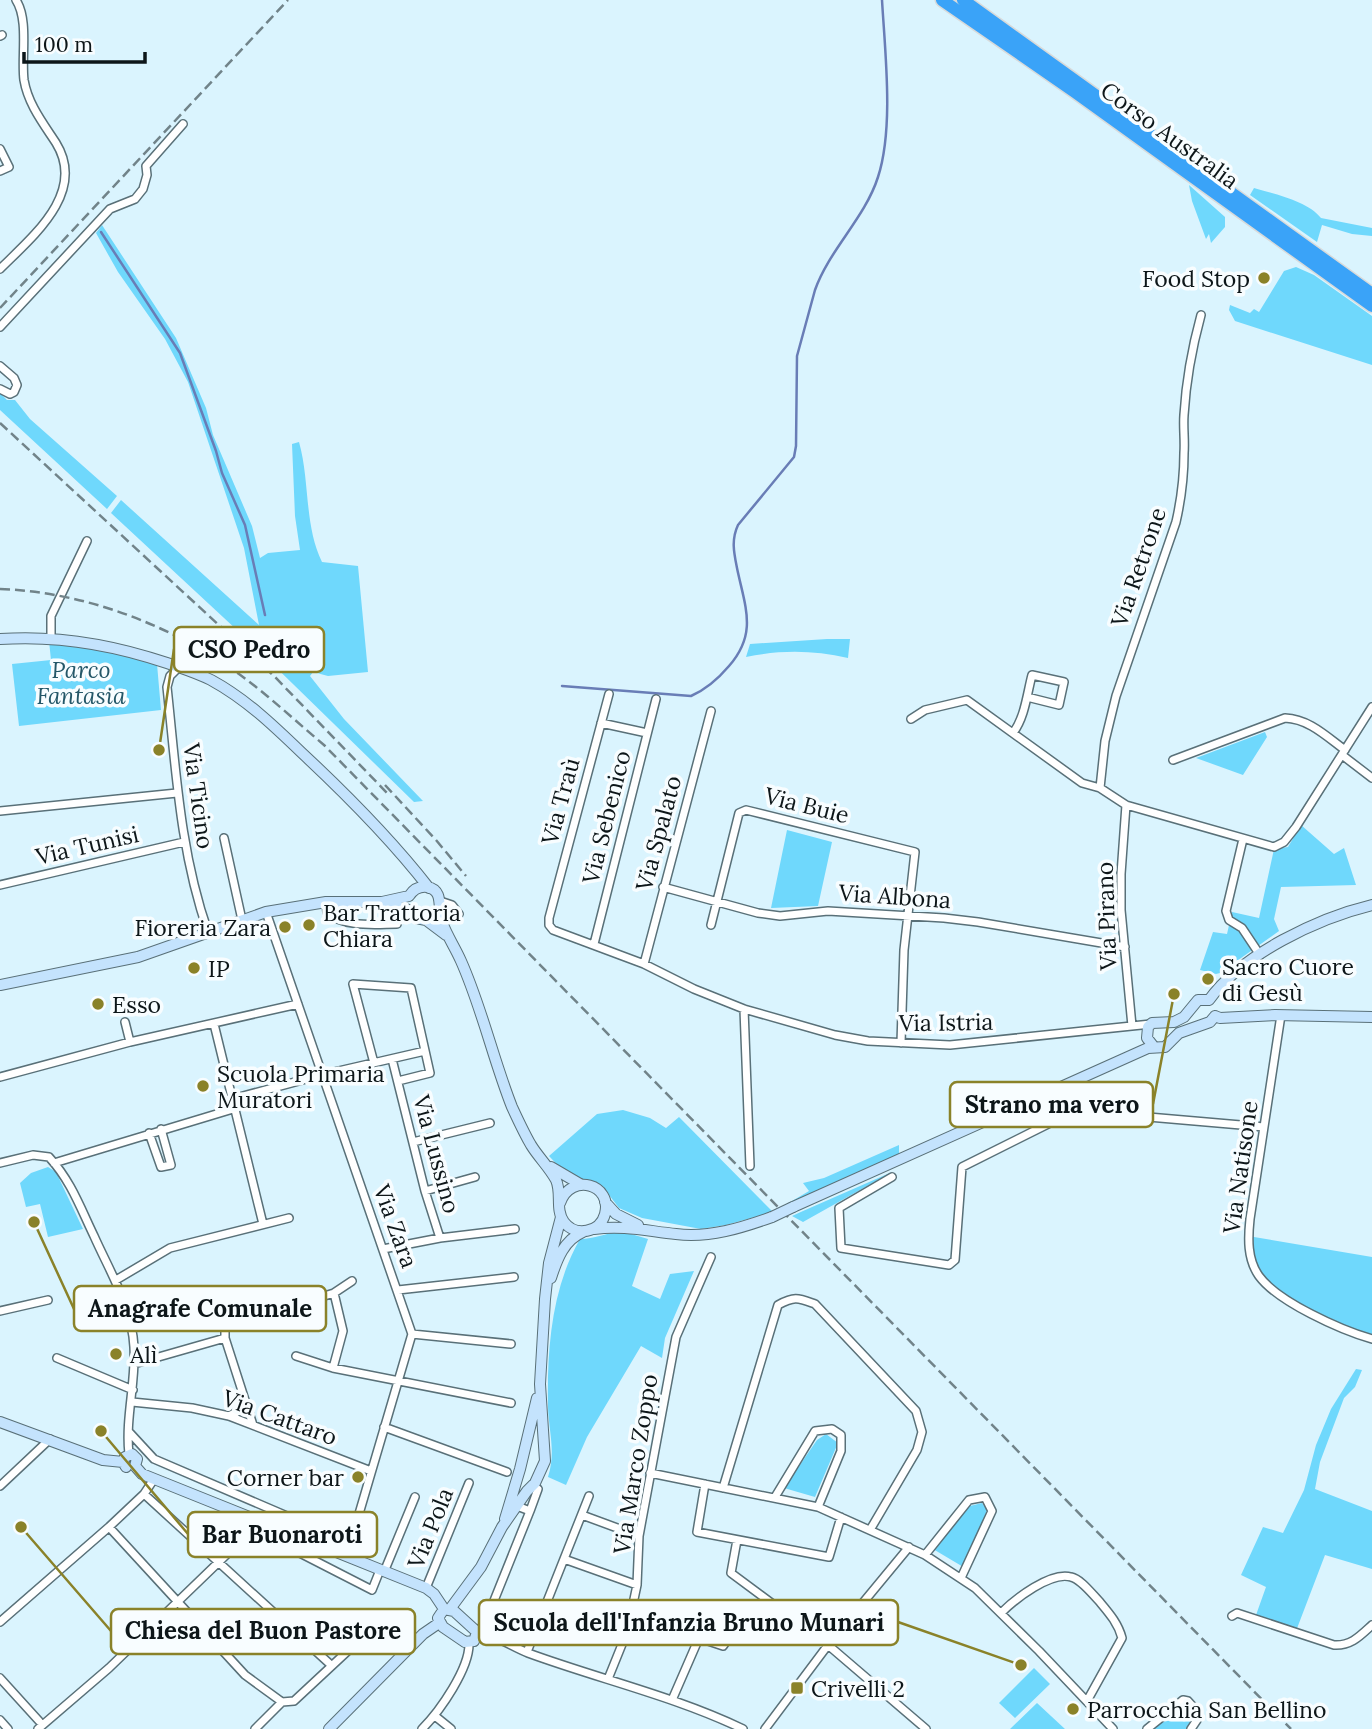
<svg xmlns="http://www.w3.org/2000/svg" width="1372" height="1729" viewBox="0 0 1372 1729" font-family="Lora,serif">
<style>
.green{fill:#6fd8fc}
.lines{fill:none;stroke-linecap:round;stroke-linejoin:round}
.stream{stroke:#697db6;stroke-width:2.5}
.street-casing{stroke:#597078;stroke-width:10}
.secondary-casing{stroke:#597078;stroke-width:12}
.highway-casing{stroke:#d8dada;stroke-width:15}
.street{stroke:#fff;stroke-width:7}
.secondary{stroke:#c4e3fd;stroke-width:10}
.highway{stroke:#3aa3f8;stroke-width:12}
.rail{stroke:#718389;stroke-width:2.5;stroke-dasharray:10 5;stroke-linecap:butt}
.secondary-bridge-casing{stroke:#597078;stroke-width:12;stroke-linecap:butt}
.secondary-bridge{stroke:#c4e3fd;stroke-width:10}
.poi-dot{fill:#8a8229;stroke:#f8fdff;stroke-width:2.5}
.labels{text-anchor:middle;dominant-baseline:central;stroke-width:7;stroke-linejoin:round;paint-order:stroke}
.street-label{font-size:23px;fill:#0d1619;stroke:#f8fdff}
.poi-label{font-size:23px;fill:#0d1619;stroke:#f8fdff;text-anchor:start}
.park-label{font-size:23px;font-style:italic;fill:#245768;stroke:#f8fdff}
.leader{fill:none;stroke:#8a8229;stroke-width:2.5}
.callout-dot{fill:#8a8229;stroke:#f8fdff;stroke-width:2.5}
.callout{fill:#f8fdff;stroke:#8a8229;stroke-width:2.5}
.callout-label{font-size:24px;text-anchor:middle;font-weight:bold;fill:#0d1619}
</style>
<rect width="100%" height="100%" fill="#daf4fe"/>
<path class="green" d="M1189,185L1225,217V227L1211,243L1209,234L1206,239L1192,201Z
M1254,188C1275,194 1308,201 1321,218L1372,228V236L1352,234L1322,225L1317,242L1250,195Z
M102,225L176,338L206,408L213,435L252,526L260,558L268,553L300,550L295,516L292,444L299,442C310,481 304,525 322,562L358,566L368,672L328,676L313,672L310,676L344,719L423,801L414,802L252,644L111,513L121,500L259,625L244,548L188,382L165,339L118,272L96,233Z
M1296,267L1314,275L1372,316V365L1235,321L1229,310L1230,305L1250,313L1254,309L1259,312L1284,271Z
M0,393L7,400H15L30,419L117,496L107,509L0,410Z
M827,639H850L848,658C813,650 780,650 746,657L750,644Z
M49,641L111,651L157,664L161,710L19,726L12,664L51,660Z
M1265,732L1267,737L1243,775L1196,758Z
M1301,825L1334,854L1344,848L1356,885L1281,887L1274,919L1279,931L1220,973L1216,974L1200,970L1213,932L1227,934L1232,912L1259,918L1274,849L1288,847Z
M787,830L832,842L818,906L771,908Z
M623,1110L650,1118L666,1128L679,1117L773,1212L726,1225L701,1229L642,1218L619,1208L603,1187L580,1180L565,1173L549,1156L597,1114Z
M899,1145V1156L782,1207L809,1191L803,1183L824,1178Z
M48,1167L56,1172L83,1229L48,1237L40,1204L26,1207L20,1183L31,1173Z
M892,1172L803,1222L792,1216L803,1211Z
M621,1231L648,1239L632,1286L660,1299L670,1274L694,1271L665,1338L662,1358L641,1346L587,1437L566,1485L548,1477C556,1451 549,1434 548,1407C547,1351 551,1289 580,1239C594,1239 607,1233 621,1231Z
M1248,1236L1372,1257V1337C1342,1326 1275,1300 1259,1272C1253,1261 1250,1248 1248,1236Z
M1356,1369L1362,1370L1355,1387L1344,1398L1320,1462L1315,1489L1372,1511V1569L1325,1555L1296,1631L1256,1615L1266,1587L1241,1575L1263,1527L1283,1533L1304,1490L1316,1445L1331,1409Z
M826,1434L838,1443L815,1497L784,1488L817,1440Z
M982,1503L987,1510L965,1568L933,1549L970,1506Z
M1034,1668L1050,1684L1015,1718L999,1703Z
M1037,1703L1065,1729H1010Z
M1181,1705L1189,1710L1194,1718L1186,1729H1153Z"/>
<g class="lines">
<path class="stream" d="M101,232L180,353L216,451L222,473L245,525L265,615
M562,686L691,696C707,689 718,679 729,666C758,633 745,607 737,568C734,553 731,540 738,525L794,457L796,446L797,356L815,290C829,250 865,218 878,177C894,128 885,52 882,0"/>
<g class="street-casing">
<path id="street" d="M0,36L2,35
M0,149L9,167L0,171
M0,269C32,237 87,193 56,143C43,123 28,104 24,80C21,57 29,20 16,0
M0,327L110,209L135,199L143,189L147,175L146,166L183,124
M0,366L14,378L17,385L14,392L10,394L0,389
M51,638V616L87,541
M179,667L170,676L167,687C176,770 180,852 208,932
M609,694L549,918V925L553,930L644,964L694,989L744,1009L835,1035L868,1041L950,1045L1151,1024
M911,719L925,710L967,700L1082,783L1100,788L1126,805L1274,847L1284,842L1296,827L1372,707
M601,723L647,733
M1013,733C1025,717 1027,694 1032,675L1064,682L1059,705L1027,697
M1342,755L1372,778
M1173,760L1285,718C1309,719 1326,736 1345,750
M1100,788L1105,741L1116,696L1176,522C1181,500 1184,476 1184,453C1185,440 1183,428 1184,415C1186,381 1192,348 1201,315
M1126,805L1121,874V910L1132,1026
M0,811L177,793
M224,838L242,920
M1243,839L1226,911L1229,920L1242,928L1260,955
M0,885L184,842
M663,887L758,913L780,916L828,911L944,918L978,922L1125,947
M440,901L452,905L459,914
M326,902L327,912C344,928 376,924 397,924
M266,912L412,1334L356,1524L343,1555
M711,925L739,813L746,810L915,852L904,950L901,1043
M594,944L656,699
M644,964L711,711
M744,1009L750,1166
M1281,1015L1250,1219C1248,1238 1247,1259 1259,1276C1278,1302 1341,1330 1372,1339
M125,1022L130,1042
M214,1024L263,1224
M392,1059L425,1191L440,1238
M374,1063L353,984L411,988L430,1073L398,1081
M0,1077L130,1042L298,1004
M232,1099L321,1075L425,1051
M149,1133L161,1167L171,1165L161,1129
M413,1142L490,1123
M0,1163L33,1155L49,1157C71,1181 80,1207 94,1236C110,1272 132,1307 134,1347C136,1382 125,1419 129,1454
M54,1163L233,1109
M892,1177L839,1208L841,1248L949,1265L955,1260L962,1167L1070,1113L1079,1111L1264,1127
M425,1191L475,1177
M383,1249L440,1238L515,1229
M116,1280L170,1248L289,1218
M398,1290L514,1277
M0,1311L48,1300
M412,1334L511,1344
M296,1356L333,1368L511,1403
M57,1358L133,1390
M134,1364L225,1338
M333,1368L343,1331L334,1293
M132,1402L192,1408L229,1416L371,1471
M229,1416L241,1410L245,1401
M253,1425L225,1338V1329L231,1325L334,1293L352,1281
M384,1427L507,1472
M130,1433L154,1459L287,1516L282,1530
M650,1473L818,1507L925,1555L975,1588L1039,1651L1113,1729
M705,1484L697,1532L829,1557L841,1517
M0,1486L50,1439
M723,1488L778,1305C795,1296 798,1298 815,1304L916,1411L922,1432L917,1450L870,1530
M144,1494L331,1665
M775,1497L815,1431L832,1429L841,1435V1451L818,1507
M530,1511L538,1489
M582,1515L639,1536
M109,1527L245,1675L282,1702
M295,1536L290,1548L372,1590L380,1570
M737,1540L731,1573L828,1645L926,1729
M925,1555L969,1500L985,1497L992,1511L961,1578
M564,1559L637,1585
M384,1572L415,1497
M426,1588L469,1483
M546,1603L627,1632
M1001,1613C1015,1599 1051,1571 1071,1577C1081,1579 1092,1594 1099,1601C1109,1613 1118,1623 1122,1638L1087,1701
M1232,1616L1237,1613L1334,1645C1351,1646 1360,1636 1372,1625
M0,1622L109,1527L144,1494L154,1479
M477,1632L485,1623L530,1511L517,1506
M478,1634C495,1634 512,1647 528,1653C599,1679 674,1696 743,1729
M527,1652L589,1496
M0,1678L39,1721
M608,1679L627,1632L637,1585L639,1536L676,1337L711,1257
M672,1700L699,1638L713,1614L735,1629L723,1646L699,1638
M435,1716L451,1729
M0,1720L8,1729
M38,1729L109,1668L255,1527L257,1520
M255,1729L282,1702L294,1701L366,1634
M422,1729C440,1711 470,1668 469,1643
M765,1729L828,1645L909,1547
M1147,1729L1183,1700L1188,1701L1198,1712L1197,1720L1191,1729"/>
</g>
<g class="secondary-casing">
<path id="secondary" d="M0,639C58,635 111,644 167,663C181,668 197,673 211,680C246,699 274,726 302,753C347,795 391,839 429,888
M382,902L409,896C413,890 419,886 427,887C445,890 437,910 442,922C447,936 455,947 461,961C482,1008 493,1059 512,1107C518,1120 524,1133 531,1145C539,1158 549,1167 556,1180C562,1193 555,1210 564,1222C575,1237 600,1233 605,1214C613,1184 571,1172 560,1203
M0,985L138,957L266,912L326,902H382L409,910L416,918L426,920L446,935
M1209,1000C1242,954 1318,918 1372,905
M1215,1016L1220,1018L1275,1015L1372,1017
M1154,1047L1147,1038L1148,1027L1152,1023L1174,1022L1184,1017L1198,1000H1209
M551,1167L580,1184
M605,1202L616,1214L638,1225
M793,1207L1148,1048L1165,1047L1179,1033L1210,1022L1215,1016
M594,1229C623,1225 647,1231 676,1234C710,1238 741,1228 772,1217
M551,1278C557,1259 564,1240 583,1232
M0,1422L103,1460L123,1462L126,1467
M123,1462L125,1457L132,1454L137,1459L135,1466L142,1474L426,1588L434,1594L444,1609L454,1611L477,1632L474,1641L465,1642L443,1627L438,1618L444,1609
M505,1519L520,1469L537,1398
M450,1609L481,1567L502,1527L527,1491L535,1483L545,1461L540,1384L545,1299L549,1263L561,1217
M329,1729L423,1634L439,1623"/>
</g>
<g class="highway-casing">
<path id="highway" d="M942,0L1075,92L1372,306
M963,0L1372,294"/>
</g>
<use href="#street" class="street"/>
<use href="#secondary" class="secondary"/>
<use href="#highway" class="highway"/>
<path class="rail" d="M0,308L288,0
M0,423L274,676L390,796
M0,589C82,592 162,622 229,667C263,690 293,719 324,745L1291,1729
M385,785L436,840L466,876"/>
<g class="secondary-bridge-casing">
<path id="secondary-bridge" d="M772,1217L793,1207"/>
</g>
<use href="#secondary-bridge" class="secondary-bridge"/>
</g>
<g class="poi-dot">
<circle cx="1264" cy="278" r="7"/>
<circle cx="309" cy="925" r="7"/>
<circle cx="285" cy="927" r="7"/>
<circle cx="194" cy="968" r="7"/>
<circle cx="1208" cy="979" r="7"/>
<circle cx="98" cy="1004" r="7"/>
<circle cx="203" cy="1086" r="7"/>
<circle cx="116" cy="1354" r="7"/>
<circle cx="358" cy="1477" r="7"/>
<rect x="790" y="1681" width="14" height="14" rx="3.5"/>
<circle cx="1073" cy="1709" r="7"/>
</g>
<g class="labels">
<g class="street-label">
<text transform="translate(1170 135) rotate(36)">Corso Australia</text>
<text transform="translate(1138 567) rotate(-71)">Via Retrone</text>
<text transform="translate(199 796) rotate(82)">Via Ticino</text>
<text transform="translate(560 801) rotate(-75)">Via Traù</text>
<text transform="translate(807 805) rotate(14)">Via Buie</text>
<text transform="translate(606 817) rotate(-76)">Via Sebenico</text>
<text transform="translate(658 833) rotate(-75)">Via Spalato</text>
<text transform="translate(87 845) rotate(-13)">Via Tunisi</text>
<text transform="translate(895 896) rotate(4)">Via Albona</text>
<text transform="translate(1106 916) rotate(-92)">Via Pirano</text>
<text transform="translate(946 1022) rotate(-1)">Via Istria</text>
<text transform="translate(437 1154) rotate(75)">Via Lussino</text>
<text transform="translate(1240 1167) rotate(-82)">Via Natisone</text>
<text transform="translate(396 1226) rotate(70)">Via Zara</text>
<text transform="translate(280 1417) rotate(20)">Via Cattaro</text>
<text transform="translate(635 1464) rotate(-81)">Via Marco Zoppo</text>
<text transform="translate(430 1528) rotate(-68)">Via Pola</text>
</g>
<g class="poi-label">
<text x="1250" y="278" text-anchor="end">Food Stop</text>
<text x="323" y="912">Bar Trattoria<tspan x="323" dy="26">Chiara</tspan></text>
<text x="271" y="927" text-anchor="end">Fioreria Zara</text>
<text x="1222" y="966">Sacro Cuore<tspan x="1222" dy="26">di Gesù</tspan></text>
<text x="208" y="968">IP</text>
<text x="112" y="1004">Esso</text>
<text x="217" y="1073">Scuola Primaria<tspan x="217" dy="26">Muratori</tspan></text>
<text x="130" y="1354">Alì</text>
<text x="344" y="1477" text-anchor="end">Corner bar</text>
<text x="811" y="1688">Crivelli 2</text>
<text x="1087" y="1709">Parrocchia San Bellino</text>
</g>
<g class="park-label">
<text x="81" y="669">Parco<tspan x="81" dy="26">Fantasia</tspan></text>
</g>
</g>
<path class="leader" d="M159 750L174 649M1174 994L1153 1104M34 1222L74 1309M101 1431L188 1534M1021 1665L898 1622M21 1527L111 1631"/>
<g class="callout-dot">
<circle cx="159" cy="750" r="7"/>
<circle cx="1174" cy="994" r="7"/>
<circle cx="34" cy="1222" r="7"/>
<circle cx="101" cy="1431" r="7"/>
<circle cx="1021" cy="1665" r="7"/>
<circle cx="21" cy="1527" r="7"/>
</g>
<g class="callout">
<rect x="174" y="627" width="150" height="45" rx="7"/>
<rect x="950" y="1082" width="203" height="45" rx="7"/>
<rect x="74" y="1286" width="252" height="45" rx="7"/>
<rect x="188" y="1512" width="189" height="45" rx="7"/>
<rect x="479" y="1600" width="419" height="45" rx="7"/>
<rect x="111" y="1609" width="304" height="45" rx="7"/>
</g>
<g class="callout-label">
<text x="249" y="658">CSO Pedro</text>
<text x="1052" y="1113">Strano ma vero</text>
<text x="200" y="1317">Anagrafe Comunale</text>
<text x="282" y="1543">Bar Buonaroti</text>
<text x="689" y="1631">Scuola dell'Infanzia Bruno Munari</text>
<text x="263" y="1639">Chiesa del Buon Pastore</text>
</g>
<path d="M24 52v10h121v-10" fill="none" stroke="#0d1619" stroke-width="3.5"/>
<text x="35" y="52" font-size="21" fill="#0d1619" stroke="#f8fdff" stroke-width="5" paint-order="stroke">100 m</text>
</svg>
